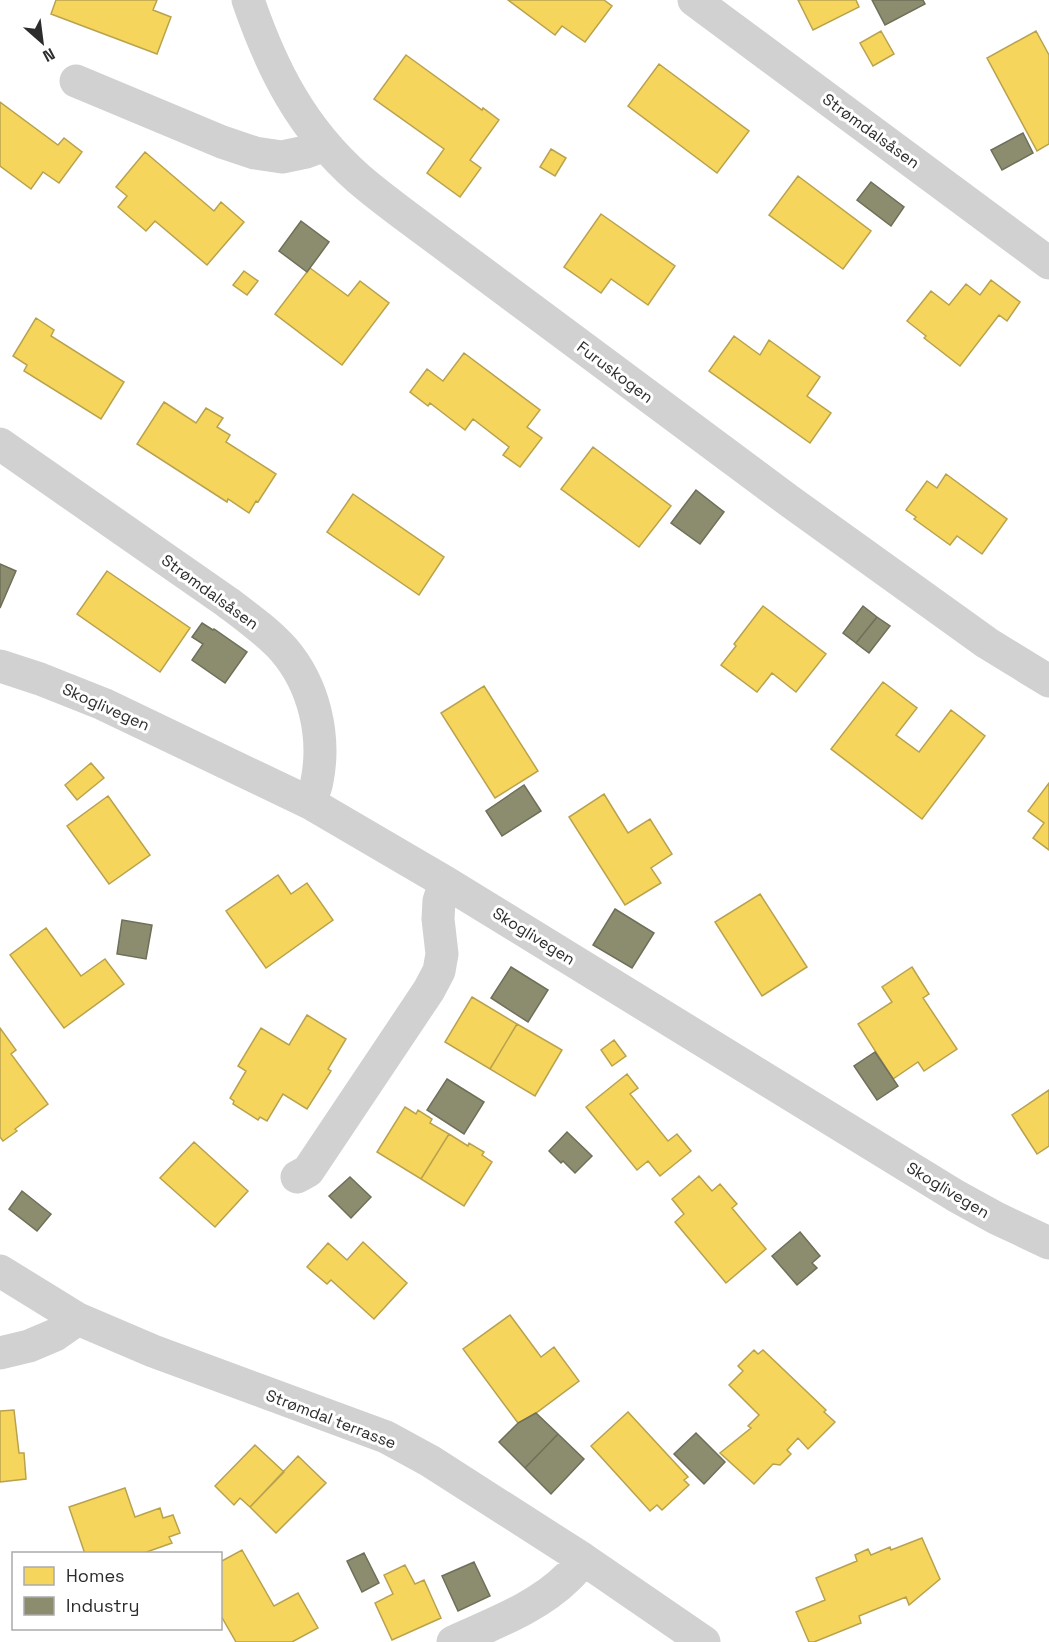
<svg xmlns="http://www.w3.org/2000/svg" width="1049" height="1642" viewBox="0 0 1049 1642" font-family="'Space Grotesk',sans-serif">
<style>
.homes{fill:#f6d55c;stroke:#b9a24e;stroke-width:1.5}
.industry{fill:#8c8c6e;stroke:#6f6f5a;stroke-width:1.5}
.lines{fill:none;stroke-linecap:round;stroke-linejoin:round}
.minor{stroke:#d1d1d1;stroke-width:33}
.labels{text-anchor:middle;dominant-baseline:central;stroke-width:6;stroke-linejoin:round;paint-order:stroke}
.street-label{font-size:16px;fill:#2c2c2c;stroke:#fff}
</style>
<rect width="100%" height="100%" fill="#fff"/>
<path class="homes" d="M56,0H157L153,10L171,17L157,54L51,14Z
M508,0H604L612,6L585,42L562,26L555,35Z
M798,0H856L859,7L813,30Z
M881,31L894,54L873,66L860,43Z
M1036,31L1049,55V144L1037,151L987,58Z
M406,55L482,110L483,108L499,120L470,160L481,168L460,197L427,173L444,149L374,99Z
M659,64L749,131L717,173L628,106Z
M0,102L58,145L64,138L82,152L59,183L43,172L31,189L0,166Z
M551,149L566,158L555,176L540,167Z
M145,152L214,211L221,202L244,222L207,265L155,221L146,231L118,207L127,196L116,187Z
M798,176L871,231L843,269L769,215Z
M601,214L675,266L648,305L611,279L601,293L564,267Z
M310,268L348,296L360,281L389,303L342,365L275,314Z
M244,271L258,281L247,295L233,285Z
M991,280L1020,302L1007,321L999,315L960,366L924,338L926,336L907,321L931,291L949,305L966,284L980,295Z
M36,318L54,330L51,336L124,382L101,419L24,371L27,365L13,356Z
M734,336L760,355L769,340L820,377L807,396L831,413L810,443L709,371Z
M464,353L540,410L527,427L542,438L520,467L503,455L509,447L473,419L465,430L430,403L428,406L410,392L427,369L443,381Z
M164,402L196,423L206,408L223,418L217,427L230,435L226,442L276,474L258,502L256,501L249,513L228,499L227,502L137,444Z
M593,447L671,506L639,547L561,489Z
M946,474L1007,519L982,554L957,536L950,545L914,519L916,517L906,510L927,481L937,488Z
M353,494L444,557L419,595L327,532Z
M107,571L190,628L160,672L77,614Z
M763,606L826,654L796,692L772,673L757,692L721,665L736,646L734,644Z
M883,682L917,708L896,735L919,752L951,710L985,736L922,819L831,749Z
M484,686L538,771L495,798L441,713Z
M91,763L104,778L77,800L65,785Z
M1049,783V850L1033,838L1044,823L1028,811Z
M604,794L628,833L650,819L672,854L651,868L661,883L625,905L569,817Z
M108,796L150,855L109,884L67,826Z
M278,875L291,894L307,883L333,920L266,968L226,911Z
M760,894L807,967L762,996L715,922Z
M46,928L81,976L105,959L124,984L64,1028L10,955Z
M912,967L929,994L923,998L957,1049L924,1071L918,1062L893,1079L858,1024L892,1002L882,987Z
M472,997L517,1024L490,1069L445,1042Z
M307,1015L346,1039L328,1069L331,1071L307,1109L283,1094L267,1121L260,1117L258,1120L233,1104L234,1101L230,1098L246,1071L238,1066L261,1028L289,1045Z
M517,1024L562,1050L535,1096L490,1069Z
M0,1028L16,1050L11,1054L48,1104L15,1129L17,1131L3,1141L0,1137Z
M614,1040L626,1056L612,1066L601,1050Z
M627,1074L638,1088L630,1094L668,1141L677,1134L691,1151L660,1176L648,1161L637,1170L586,1107Z
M1049,1090V1146L1037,1154L1012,1115Z
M405,1107L416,1114L418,1110L432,1119L430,1123L449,1134L421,1179L377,1152Z
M449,1134L468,1146L469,1143L484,1152L482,1155L492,1162L464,1206L421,1179Z
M194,1142L248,1191L215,1227L160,1178Z
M699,1176L712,1191L720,1184L737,1204L732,1208L766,1249L726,1283L675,1222L684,1214L672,1199Z
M363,1242L407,1283L374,1319L331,1280L327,1284L307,1267L328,1243L347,1260Z
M510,1315L541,1357L554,1347L579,1381L536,1413L518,1423L463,1349Z
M754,1350L758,1354L763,1350L826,1410L824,1412L835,1422L808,1449L798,1438L787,1450L791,1454L780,1465L773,1464L754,1484L720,1453L751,1428L748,1426L759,1415L729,1385L743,1371L738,1366Z
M14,1410L19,1453H24L26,1479L0,1482V1411Z
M628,1412L688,1477L684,1480L689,1485L662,1510L657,1505L650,1511L591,1446Z
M255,1445L284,1472L250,1507L240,1498L234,1505L215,1486Z
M298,1456L326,1483L276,1533L250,1507Z
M125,1488L135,1517L160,1508L163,1518L173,1515L180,1533L169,1537L172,1543L141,1554H85L69,1507Z
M922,1538L940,1579L909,1605L906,1597L859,1616L861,1623L814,1642H809L796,1612L825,1600L816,1578L857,1561L855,1555L868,1549L871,1555L890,1547L891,1550Z
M242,1550L274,1606L298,1593L318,1628L292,1642H236L220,1614V1562Z
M405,1565L415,1584L424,1580L441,1618L392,1640L375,1603L393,1594L384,1575Z"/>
<path class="industry" d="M872,0H923L925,4L885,25Z
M1023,133L1033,153L1002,170L991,150Z
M871,182L904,207L891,226L857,200Z
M301,221L329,242L307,272L279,251Z
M696,490L724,512L700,544L671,523Z
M0,564L16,571L0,608Z
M863,606L877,617L856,643L843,633Z
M877,617L890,626L869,653L856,643Z
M202,623L213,630L214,629L247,652L225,683L192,660L203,644L192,637Z
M524,785L541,811L502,836L486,811Z
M615,909L654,933L632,968L593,945Z
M122,920L152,925L146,959L117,954Z
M511,967L548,990L528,1022L491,998Z
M875,1052L898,1086L877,1100L854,1066Z
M447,1079L484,1102L464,1134L427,1110Z
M567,1132L592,1156L575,1173L563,1161L561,1163L549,1151Z
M350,1177L371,1197L351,1218L329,1196Z
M22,1191L51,1214L37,1231L9,1209Z
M800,1232L820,1256L812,1263L817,1268L797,1285L772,1256Z
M536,1413L558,1434L525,1468L499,1442L518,1423Z
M696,1433L725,1462L704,1484L674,1454Z
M558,1434L584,1459L551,1494L525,1468Z
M364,1553L379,1583L362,1592L347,1561Z
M474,1562L490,1596L458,1611L442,1576Z"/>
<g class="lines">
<path class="minor" d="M248,0C272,70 302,129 359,179C374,192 390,204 406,216L788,500L987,643L1049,681
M694,0L1049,263
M76,81L222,142L255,153L282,157L306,152L325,145
M0,444L227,602C247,617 268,632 284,650C314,685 326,736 317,781C316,788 312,796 310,803
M0,666L40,679L103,704L310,803L445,882L956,1196L996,1218L1049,1243
M297,1177L308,1171L429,990L439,971L442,954L438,919L439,901L445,882
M0,1271L78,1319L153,1351L386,1437L430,1461L583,1559L704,1642
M0,1353L29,1346L55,1335L78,1319
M453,1642C492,1624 537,1608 568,1577C574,1572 578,1565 583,1559"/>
</g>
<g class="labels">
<g class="street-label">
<text transform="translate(871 131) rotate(36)">Strømdalsåsen</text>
<text transform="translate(615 372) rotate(37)">Furuskogen</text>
<text transform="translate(210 592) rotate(36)">Strømdalsåsen</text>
<text transform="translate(106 707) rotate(24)">Skoglivegen</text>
<text transform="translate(534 936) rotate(32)">Skoglivegen</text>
<text transform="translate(948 1190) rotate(31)">Skoglivegen</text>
<text transform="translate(331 1419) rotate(21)">Strømdal terrasse</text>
</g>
</g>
<rect x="12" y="1552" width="210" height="78" fill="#ffffff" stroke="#ababab" stroke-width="1.5"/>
<rect x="24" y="1567" width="30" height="18" fill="#f6d55c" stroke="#ababab" stroke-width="1.5"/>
<text x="66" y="1582" font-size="18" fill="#2c2c2c">Homes</text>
<rect x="24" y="1597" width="30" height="18" fill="#8c8c6e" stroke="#ababab" stroke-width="1.5"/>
<text x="66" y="1612" font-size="18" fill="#2c2c2c">Industry</text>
<g transform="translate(42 42) rotate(152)" stroke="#ffffff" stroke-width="4.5" paint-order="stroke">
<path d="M0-4.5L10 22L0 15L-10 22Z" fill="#2c2c2c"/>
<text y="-9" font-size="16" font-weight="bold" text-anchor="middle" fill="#2c2c2c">N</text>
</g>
</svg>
